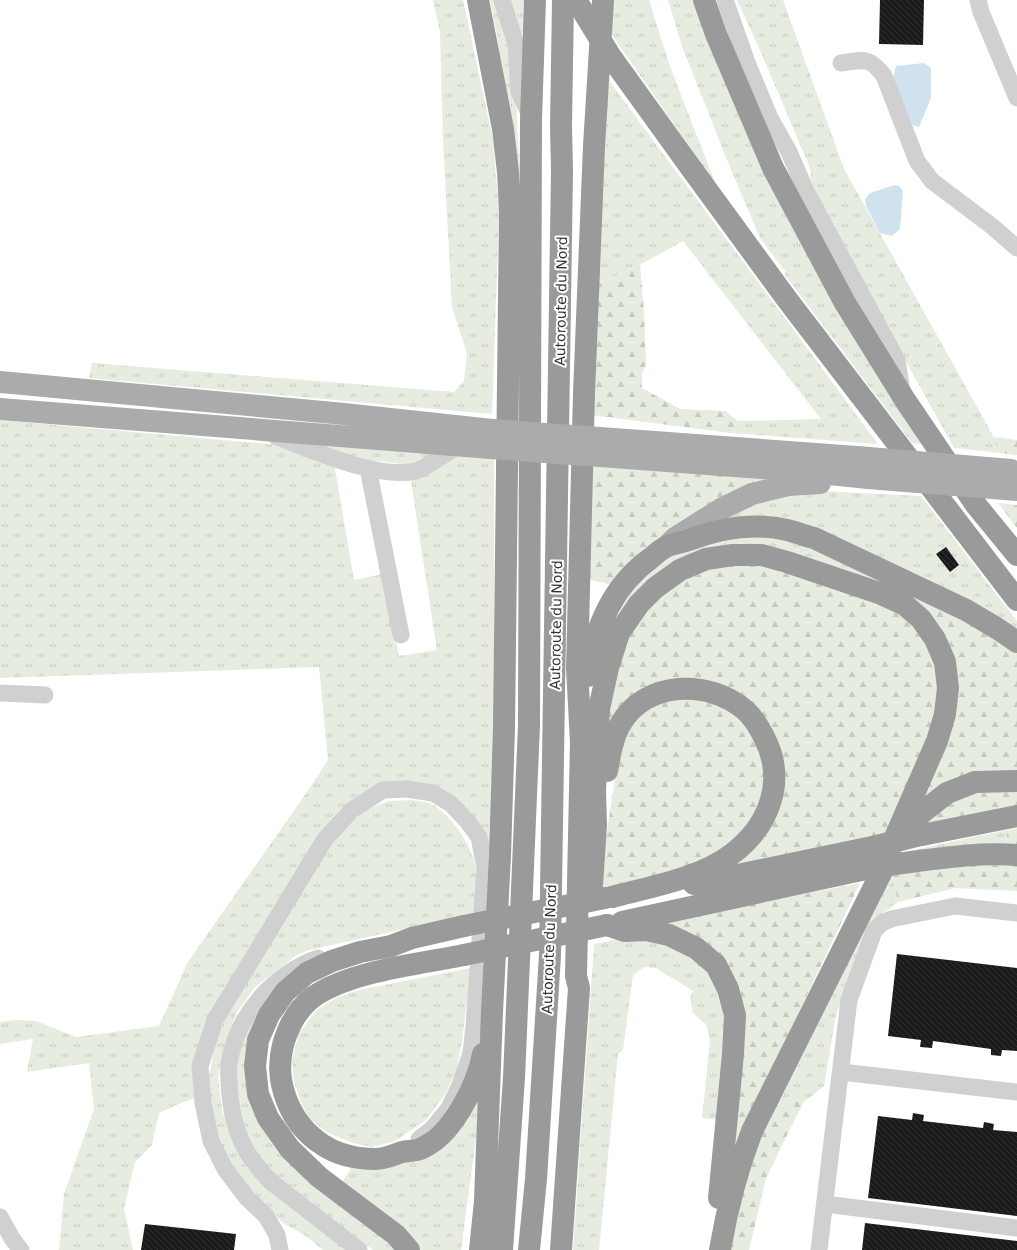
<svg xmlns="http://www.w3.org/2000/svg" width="1017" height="1250" viewBox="0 0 1017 1250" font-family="'DejaVu Sans',sans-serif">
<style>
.grass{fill:url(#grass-tufts)}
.forest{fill:url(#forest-firs)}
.water{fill:#cfe2ee}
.building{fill:url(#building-back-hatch)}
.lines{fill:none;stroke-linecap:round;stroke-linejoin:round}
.minor{stroke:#d0d0d0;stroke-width:17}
.major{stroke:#ababab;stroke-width:22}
.highway{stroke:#9a9a9a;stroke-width:22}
.major-bridge{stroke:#ababab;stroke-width:22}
.highway-bridge{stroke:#9a9a9a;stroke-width:22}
.labels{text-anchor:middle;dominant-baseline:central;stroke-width:4;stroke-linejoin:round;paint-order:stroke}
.street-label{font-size:14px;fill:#333;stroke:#fff}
</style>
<defs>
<pattern id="grass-tufts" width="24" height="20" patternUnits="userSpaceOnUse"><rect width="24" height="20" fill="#e6ecdf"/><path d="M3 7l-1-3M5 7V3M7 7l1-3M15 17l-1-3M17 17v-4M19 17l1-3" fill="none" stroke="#c6cbc0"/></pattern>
<pattern id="forest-firs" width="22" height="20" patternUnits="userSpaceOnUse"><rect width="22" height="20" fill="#e6ecdf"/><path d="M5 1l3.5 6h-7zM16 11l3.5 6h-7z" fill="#c6cbc0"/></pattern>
<pattern id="building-back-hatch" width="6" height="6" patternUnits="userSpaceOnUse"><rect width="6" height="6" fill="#1a1a1a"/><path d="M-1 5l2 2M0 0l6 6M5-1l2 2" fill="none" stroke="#333"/></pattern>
</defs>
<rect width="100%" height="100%" fill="#fff"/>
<path class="grass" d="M433,0H463L493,140L499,213L492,414L89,378L92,363L454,392L464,381L467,353L452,307L443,140L440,32Z
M490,0H496L516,70L517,130L521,186V201L505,104L498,41Z
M507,0H524L523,33L516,29Z
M611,0H649L669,64L716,185L610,32Z
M668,0H697L924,444L912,443L785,275V271L760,238L725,155L682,46Z
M737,0H783L844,169L991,432L1000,453L954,448L813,194L810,168L763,57Z
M610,82L878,444L731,433L738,421L821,419L683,241L640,265L596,285L604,108Z
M0,420L289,446L334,463L354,580L383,574L399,656L437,650L410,475L453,454L494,459V846L490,869L457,805L368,791L340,810L233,975L213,1014L201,1097L183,1102L159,1113L152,1145L135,1162L124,1209L133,1250H59L64,1194L94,1109L89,1063L27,1072L33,1039L0,1044V1022L14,1020L36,1021L76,1037L159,1026L188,962L309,789L328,760L319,667L0,678Z
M307,442L432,453L418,466L362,459Z
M801,490L921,496L1017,621V638L857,553L714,520L742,503Z
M729,536L766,537L801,544L936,606L928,618L916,606L603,644L616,612L643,577L673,555Z
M412,800C418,801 427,802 433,805C441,809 452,821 457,828C479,859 479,876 477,913L309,950L297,955L255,987L237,1012L225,1043L218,1077L222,1111L238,1149L349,1250H323L306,1236L283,1223L246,1186L227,1157L213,1125L208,1082L215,1046L222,1019L334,838L366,810L389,801Z
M1007,830L1006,846L899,853Z
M892,875L898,902L872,921L836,1015L824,1086L803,1103L779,1094Z
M631,937L684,948L719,982L731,1038L720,1120L702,1118L710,1041L707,1026L693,1013L690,998L693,991L656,968L644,967L633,975L623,1050L618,1054L599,1250H573L594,944Z
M471,968L462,1041L456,1072L444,1096L426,1120L395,1141L372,1147L353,1143L328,1133L311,1120L303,1107L294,1082L292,1060L299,1033L317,1010L338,997L359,990Z
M266,1000L257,1114L399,1250H373L271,1173L241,1129L235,1063L245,1031Z
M482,1093L461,1250H419L389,1217L343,1181L353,1165L376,1168L405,1163L431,1151Z"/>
<path class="forest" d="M640,265L644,311L646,364L642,373V388L680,409L725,411L738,421L731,433L591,415L596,285Z
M993,437L1017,440V455L1000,453Z
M588,466L763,477L776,481L612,585L584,578Z
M998,503L1017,505V528Z
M762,563L877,603L908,619L921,634L934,657L941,682L937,722L887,835L739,865L747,851L769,821L770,733L698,683L607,729L612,688L622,646L648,607L692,575L726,565Z
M936,606L977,626L1017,653V772L908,817L953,706L928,618Z
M672,699H702L727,709L742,720L758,743L767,767L762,806L732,843L684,871L598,889L619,753L630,726L649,706Z
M1017,787V810L914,831L964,792Z
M1017,828V847L1006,846L1007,830Z
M1017,862V891L955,888L898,902L892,875L922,870Z
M860,883L745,1126L731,1166L734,994L663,921Z
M779,1094L803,1103L766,1178L749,1250H727L748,1161Z"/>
<path class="water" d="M924,63L931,68V98L919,127L912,125L893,78L896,66Z
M894,185L899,186L903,191L900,229L892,236L880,233L866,206L865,199L870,193Z"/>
<path class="building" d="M880,0H924L923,45L879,44Z
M946,547L959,565L950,572L936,554Z
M897,954L1017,968V1051L1002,1050L1001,1056L991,1055V1049L933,1041L932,1048L920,1047L921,1040L888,1036Z
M913,1113L924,1115L923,1121L983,1128L984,1122L994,1124L993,1130L1017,1132V1216L868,1198L878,1116L912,1120Z
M865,1223L1017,1241V1250H862Z
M145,1224L236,1234L234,1250H141Z"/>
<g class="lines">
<path class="minor" d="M502,0L516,44L519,92L530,115
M725,0L748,65L770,118L789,152L806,191L897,360L902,391
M978,0L981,12L1017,98
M841,63C864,60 869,56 884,76L917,161L932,181L993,227L1017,248
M275,436C312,450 378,480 416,471C425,469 449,451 458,446
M368,468L401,635
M0,693L45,695
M318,958C273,974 236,1016 229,1064C228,1070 229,1077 229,1083C230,1107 235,1131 247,1152C254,1163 262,1172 270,1181L359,1250
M841,1072L1017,1092
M825,1204L1017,1228
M0,1217L13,1240L21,1250
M280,1250L277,1235L266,1216L247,1198L225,1169L211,1141L203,1103L200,1066L215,1020L325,839L352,810L383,790L406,789L433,793L451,804L467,821L479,837L485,868L474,1026L471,1053L460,1085L449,1108L432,1129L419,1139
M819,1250L849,1000L874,931L882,923L891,919L955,906L1017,913"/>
<path class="major" d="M0,382L344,414L492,430
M0,409L491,448
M600,438L857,457
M600,456L801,471L868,478
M668,545L675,538L721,509L752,494L788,485L820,483"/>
<path class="highway" d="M478,0L503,129L508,172L510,212L504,728L500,856L492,1012L485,1201L480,1250
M704,0L716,34L773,168L845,303L905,400L976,505L1017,555
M611,57L691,168L786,298L1017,600
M588,676C594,630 612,586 651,558C656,554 662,548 668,546C675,543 682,543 689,540C720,528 753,522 787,530C796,532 805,536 814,538L966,610L998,629L1017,642
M607,771C610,755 612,739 620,725C645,680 709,679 745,710C753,717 759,727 764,737C787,781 769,826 732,854C701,878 650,887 612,897
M904,833L919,815L947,793L975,782L1017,781
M912,837L1017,816
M895,864C935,859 976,852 1017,855
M694,884L877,846
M592,885L596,825L595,791L599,709L608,668L619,633L639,604L655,588L680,570L706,559L733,555H762L787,562L879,593L905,605L921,619L935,639L945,662L948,688L945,714L937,741L876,881
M622,922L866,869
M607,925L625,931L646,930L669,935L696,948L716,965L728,989L735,1015L733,1054L719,1198
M464,955C419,964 350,971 313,997C297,1009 288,1027 283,1045C273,1083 291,1125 323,1145C338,1155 358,1159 376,1159C385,1159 393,1155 402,1152C407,1151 412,1151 417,1150C424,1148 435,1141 440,1136C460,1117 478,1081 483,1054
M409,1250L396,1235L319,1177L290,1149L268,1118L258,1094L255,1066L258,1040L269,1015L285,992L307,973L332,961L360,952L391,946L412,938L464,926
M502,1250L514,1078L529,725L531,119L535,0
M529,1250L536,1179L550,955L562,171L561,126L563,0
M561,1250L579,988L576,976L581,743L577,668L584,393L594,146L603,0
M720,1250C727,1209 737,1170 752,1131L883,869"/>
<path class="major-bridge" d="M492,430L600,438
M491,448L600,456
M857,457L1011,470
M868,478L1017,490"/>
<path class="highway-bridge" d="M576,0L611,57
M877,846L912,837
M866,869L895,864
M464,926L605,898
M464,955L607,925"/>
</g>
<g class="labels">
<g class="street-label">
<text transform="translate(561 301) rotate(-89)">Autoroute du Nord</text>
<text transform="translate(556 625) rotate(-89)">Autoroute du Nord</text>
<text transform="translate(549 949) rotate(-88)">Autoroute du Nord</text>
</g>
</g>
</svg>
